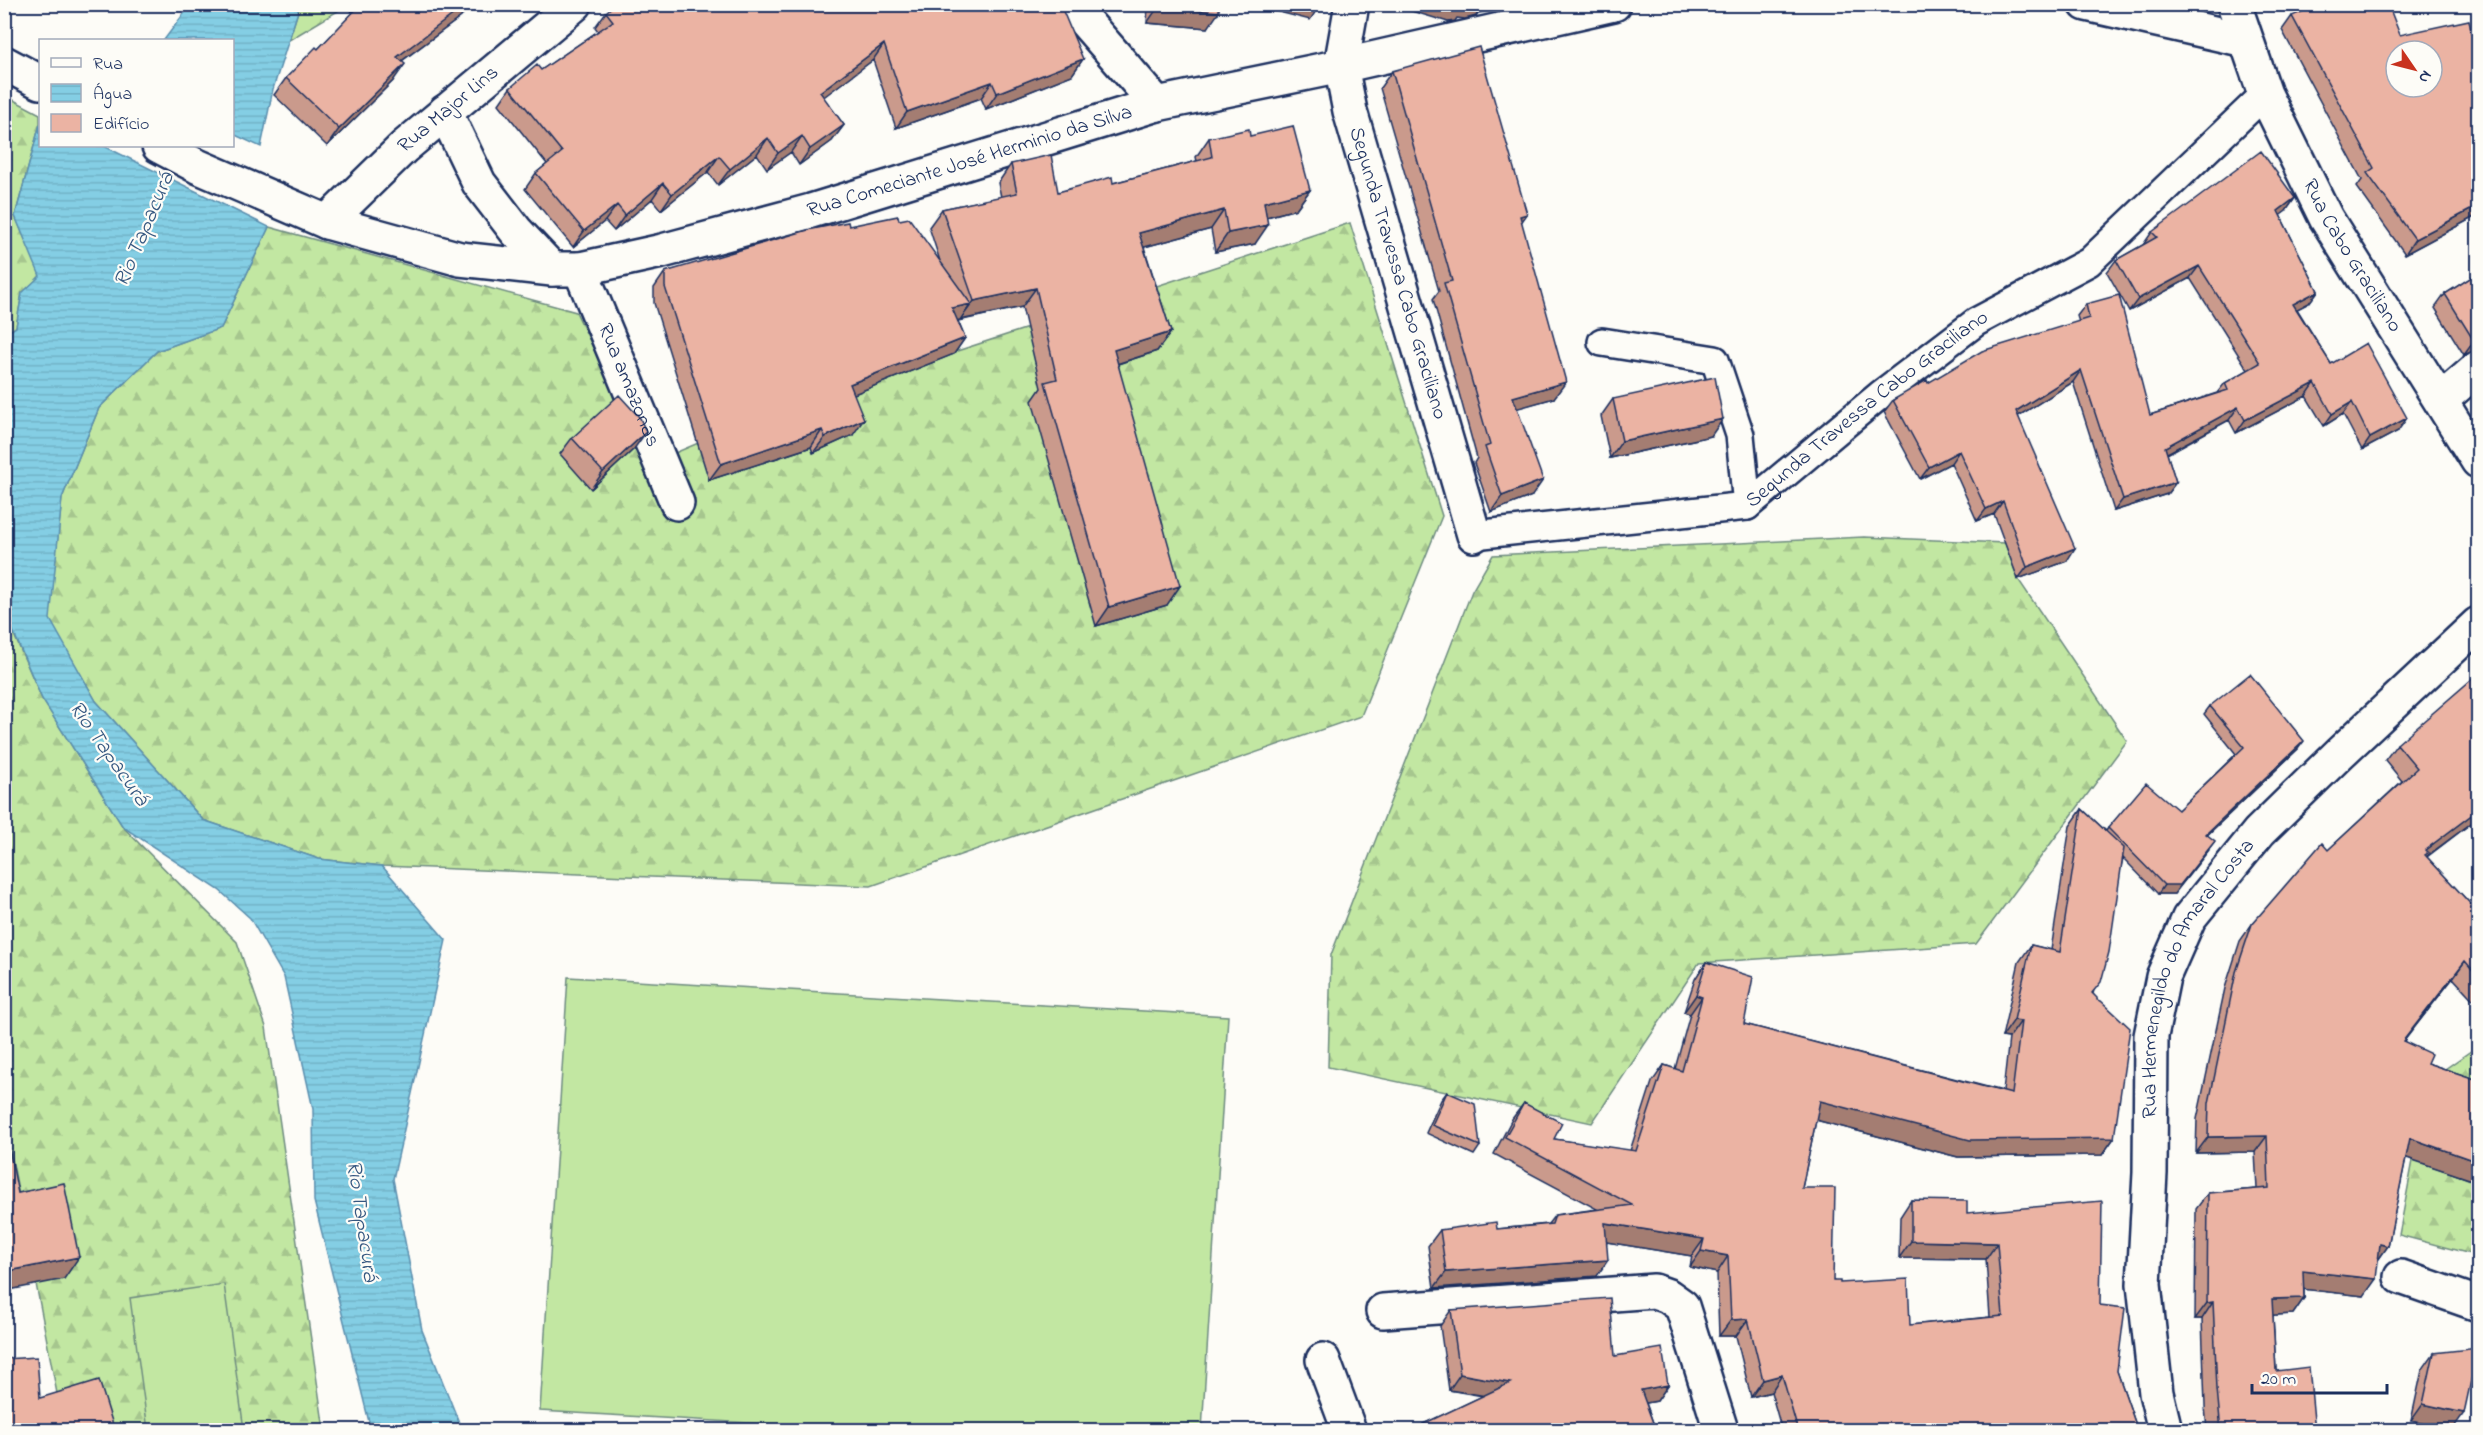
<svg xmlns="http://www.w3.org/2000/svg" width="2483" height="1435" viewBox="0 0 2483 1435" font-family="'Indie Flower',sans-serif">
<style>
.forest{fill:url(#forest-firs);stroke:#6e8b80;stroke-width:1.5}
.pitch{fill:#c2e7a2;stroke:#6e8b80;stroke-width:1.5}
.water{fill:url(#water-rules);stroke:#5a8eae;stroke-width:1.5}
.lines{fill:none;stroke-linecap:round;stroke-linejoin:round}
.lane-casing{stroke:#1b2f5e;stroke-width:32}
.street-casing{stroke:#1b2f5e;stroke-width:38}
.secondary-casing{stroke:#1b2f5e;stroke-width:38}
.lane{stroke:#fdfcf7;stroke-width:27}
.street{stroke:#fdfcf7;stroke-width:33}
.secondary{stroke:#fdfcf7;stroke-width:33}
.wall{fill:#ca9a8c;stroke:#1b2f5e;stroke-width:1.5}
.shaded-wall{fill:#a47d72;stroke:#1b2f5e;stroke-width:1.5}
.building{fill:#ebb3a3;stroke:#1b2f5e;stroke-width:1.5;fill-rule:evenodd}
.labels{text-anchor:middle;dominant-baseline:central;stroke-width:4.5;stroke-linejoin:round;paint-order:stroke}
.street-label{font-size:21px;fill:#1b2f5e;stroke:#fdfcf7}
.water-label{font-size:22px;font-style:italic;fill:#355780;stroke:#fdfcf7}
</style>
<defs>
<pattern id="forest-firs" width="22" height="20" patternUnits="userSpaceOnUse" patternTransform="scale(1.5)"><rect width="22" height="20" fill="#c2e7a2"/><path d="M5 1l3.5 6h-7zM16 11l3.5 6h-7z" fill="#a6c68e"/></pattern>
<pattern id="water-rules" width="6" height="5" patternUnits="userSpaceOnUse" patternTransform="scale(1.5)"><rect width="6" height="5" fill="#84cee4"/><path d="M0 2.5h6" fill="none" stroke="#71b1c6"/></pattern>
</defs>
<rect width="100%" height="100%" fill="#fdfcf7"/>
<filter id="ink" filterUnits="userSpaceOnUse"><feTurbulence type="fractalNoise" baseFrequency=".0167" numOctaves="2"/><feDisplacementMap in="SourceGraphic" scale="12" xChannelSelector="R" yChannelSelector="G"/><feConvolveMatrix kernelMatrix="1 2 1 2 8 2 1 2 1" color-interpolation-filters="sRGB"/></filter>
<g filter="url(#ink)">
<path class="forest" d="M300,5V4L348,5L289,40Z
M4,95L40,114V124L15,216L41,276L22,293L16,327L5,334Z
M1350,223L1442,516L1361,716L871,886L382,866L319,859L203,820L96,701L49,619L62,498L99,408L157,351L221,328L269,227L576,312L649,464L776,410Z
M1864,537L2005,543L2018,579L2127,741L1976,944L1699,963L1592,1123L1328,1067L1331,955L1472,591L1493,555Z
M4,612L42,699L123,827L237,942L266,1027L324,1430H64L5,1122Z
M2478,1046V1104L2445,1170L2478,1183V1256L2399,1235L2428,1081Z"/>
<path class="pitch" d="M568,977L1228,1016L1202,1430H873L540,1411Z
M224,1284L244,1430H148L130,1298Z"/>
<path class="water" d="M191,4L300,5L273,89L261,147L233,134L232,40H164Z
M40,124V146H104L269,227L221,328L157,351L99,408L62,498L50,619L96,701L203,820L319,859L382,866L446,940L393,1179L422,1330L462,1430H371L314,1201L313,1109L284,977L250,918L219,890L123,827L42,699L5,612V334L16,327L22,293L40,276L15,216Z"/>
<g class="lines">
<g class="lane-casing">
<g id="lane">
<path d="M1602,342L1715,360L1740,435L1747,506"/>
<path id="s1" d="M1474,535L1747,506L1880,395L1976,322L2089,262L2265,94"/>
</g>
</g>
<g class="street-casing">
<g id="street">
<path d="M1070,4L1157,104"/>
<path id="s2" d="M1352,4L1341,66L1350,111L1474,535"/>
<path d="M2086,4L2245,40"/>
<path d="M445,112L479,183L516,231L552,269"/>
<path id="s3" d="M327,222L460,259L552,269H580L662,251L811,211L1157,104L1341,66L1614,4"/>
<path id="s4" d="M580,269L677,503"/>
<path d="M2441,400L2478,368"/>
<path d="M2401,1277L2478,1304"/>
<path d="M1383,1311L1654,1291L1668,1296L1682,1306L1721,1430"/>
<path d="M1323,1360L1349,1430"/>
</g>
</g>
<g class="secondary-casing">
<g id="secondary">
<path id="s5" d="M2234,4L2265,94L2326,218L2478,461"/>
<path d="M4,63L40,82"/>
<path id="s6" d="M159,146L197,166L327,222L404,147L575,4"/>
<path id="s7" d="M2165,1430L2156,1393L2144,1284L2150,1173L2151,1036L2163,977L2189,918L2259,832L2340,753L2478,624"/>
</g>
</g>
<use href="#lane" class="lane"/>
<use href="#street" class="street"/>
<use href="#secondary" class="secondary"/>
</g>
<path class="wall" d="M353,4H474L466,10L461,17L402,61L393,81L327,146L274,95L286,78L318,49L353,13L350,9Z
M1148,4H1219L1208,28L1147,23Z
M606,12L1083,59L1072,75L986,109L981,98L896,128L873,60L823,97L844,125L832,141L799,165L791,152L767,169L757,154L718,185L708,172L661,210L652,199L614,231L605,221L573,247L525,189L536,173L547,164L499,104L510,88L541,70L598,31L595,27Z
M2292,16L2478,215L2405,254L2357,187L2362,180L2282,30Z
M1392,71L1527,214L1521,222L1554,398L1517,408L1532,496L1491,512L1474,463L1477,458L1433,299L1439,291L1380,88Z
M1250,136L1310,190L1296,209L1267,217L1255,244L1215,252L1211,229L1144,247L1171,332L1157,351L1118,364L1167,605L1096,626L1032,401L1041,388L1022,307L958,321L965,338L954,354L854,394L853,435L813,453L811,447L709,480L654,303V288L665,272L849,226L899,220L940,261L929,227L942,209L1001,197L998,183L1011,164L1058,192L1113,183L1197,161L1196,157L1209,138Z
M2295,198L2286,211L2280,215L2318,291L2309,303L2297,309L2331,364L2398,431L2362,450L2343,414L2324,426L2306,396L2236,433L2229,420L2167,454L2176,482L2167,494L2114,511L2073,382L2018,416L2067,561L2018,579L1994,514L1977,521L1951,463L1920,479L1884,412L1893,400L1928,383L2079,322L2077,316L2086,304L2150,415L2217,393L2225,383L2248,370L2190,278L2129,311L2107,272L2116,260L2143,245L2152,232Z
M2478,273V350H2475L2464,355L2435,308L2445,294Z
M1613,399L1711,436L1610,458L1601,416Z
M572,438L634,449L591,489L560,454Z
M2210,706L2298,749L2207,835L2209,850L2174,894H2158L2123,858L2093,994L2097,1000L2114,1138L2102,1155L1958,1157L1816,1120L1802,1188L1833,1281L1840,1283L1910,1325L1990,1317L1986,1259L1899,1258L1900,1217L1911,1200L1967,1213L2100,1305L2117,1371L2138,1431H1782L1771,1392L1751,1397L1736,1336H1719L1717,1273L1690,1267L1692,1256L1607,1242L1597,1276L1434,1288L1428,1246L1440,1230L1497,1229L1548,1224L1555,1215L1597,1209L1494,1154L1512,1119L1524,1103L1554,1139L1630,1151L1652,1082L1664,1065L1675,1069L1690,1014L1684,1012L1695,979L1706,962L1744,1024L2003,1091L2009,1038L2002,1037L2019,962L2031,945L2051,950L2070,826L2082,809L2106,831L2108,828L2178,810L2236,754L2204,714Z
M2397,744L2478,818L2427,857L2478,912V1005L2453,978L2404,1041L2427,1063L2478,1080V1182L2406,1157L2388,1246L2378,1260L2364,1296L2304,1289V1298L2293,1314L2273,1315L2276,1371L2315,1431H2207L2205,1406L2202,1319H2195L2196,1209L2208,1193L2257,1189L2255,1152L2196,1153L2197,1119L2225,988L2240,941L2252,924L2328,850L2402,781L2385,760Z
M1447,1092L1480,1146L1474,1155L1426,1133L1441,1100Z
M1451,1310L1615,1356L1668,1385L1657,1401L1646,1403L1656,1431H1418L1423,1424L1483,1396L1449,1390L1440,1326Z
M2434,1353L2452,1430L2411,1421L2422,1370Z
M2478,1416V1431H2476L2475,1421Z"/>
<path class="shaded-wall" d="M466,4H474L466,10L461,17L385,73L397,57Z
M1248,4H1321L1310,20Z
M1388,4H1527L1478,13L1476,16L1465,19L1457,18L1455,21L1448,22Z
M1158,7L1219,12L1208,28L1147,23Z
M884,44L873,60L809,108L820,92Z
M1083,59L1072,75L986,109L997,93Z
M405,64L393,81L327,146L339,129Z
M992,82L981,98L896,128L907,112Z
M844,125L832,141L799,165L810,149Z
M802,136L791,152L767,169L778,153Z
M768,138L757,154L718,185L730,169Z
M719,156L708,172L661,210L672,194Z
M663,183L652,199L614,231L625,215Z
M1310,190L1296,209L1251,221L1264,202Z
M2295,198L2286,211L2269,224L2278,211Z
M617,205L605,221L573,247L584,231Z
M2478,206V215L2405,254L2415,239Z
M1224,210L1211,229L1126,252L1139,233Z
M1527,214L1516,230L1520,216Z
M1268,225L1255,244L1215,252L1228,233Z
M2199,266L2190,278L2129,311L2138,299Z
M1036,288L1022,307L960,320L974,301Z
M2318,291L2309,303L2284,316L2293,304Z
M971,304L960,320L941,324L952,308Z
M1171,332L1157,351L1101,369L1114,350Z
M965,338L954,354L839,400L850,384Z
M2478,339V350H2475L2464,355L2474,341Z
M2081,370L2073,382L2007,423L2016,411Z
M1566,382L1554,398L1501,413L1513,397Z
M2315,383L2306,396L2236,433L2245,420Z
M2352,402L2343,414L2324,426L2332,414Z
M2238,407L2229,420L2156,459L2165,447Z
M2407,418L2398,431L2362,450L2370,438Z
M864,419L853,435L813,453L825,437Z
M1723,419L1711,436L1610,458L1622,441Z
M822,430L811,447L709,480L721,464Z
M646,432L634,449L591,489L603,472Z
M1959,451L1951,463L1920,479L1929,467Z
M1543,480L1532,496L1491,512L1502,496Z
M2176,482L2167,494L2114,511L2123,499Z
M2003,501L1994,514L1977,521L1986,509Z
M2075,548L2067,561L2018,579L2027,567Z
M1180,586L1167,605L1096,626L1109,607Z
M2304,741L2298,749L2200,842L2206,834Z
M2478,810V818L2423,859L2425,850Z
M2215,841L2174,894H2158L2164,885Z
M2465,961L2453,978L2391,1057L2403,1041Z
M1696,995L1702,997L1690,1014L1684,1012Z
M2014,1020L2021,1021L2009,1038L2002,1037Z
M1820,1101L2114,1138L2102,1155L1958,1157L1808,1118Z
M2267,1136L2255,1152L2196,1153L2208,1137Z
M2410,1138L2478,1162V1182L2398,1155Z
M1605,1223L1704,1239L1692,1256L1594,1240Z
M1911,1241L1997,1243L1986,1259L1899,1258Z
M2380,1244L2388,1246L2376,1263Z
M1701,1251L1728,1256L1717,1273L1690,1267Z
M79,1257L64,1279L4,1291V1272Z
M1608,1260L1597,1276L1434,1288L1446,1272Z
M2303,1271L2376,1279L2364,1296L2292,1288Z
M2304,1298L2293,1314L2261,1316L2272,1299Z
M2213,1302L2202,1319H2195L2207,1303Z
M1748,1319L1736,1336H1719L1731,1320Z
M1460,1374L1510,1383L1499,1398L1449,1390Z
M1782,1375L1771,1392L1751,1397L1763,1380Z
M1668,1385L1657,1401L1630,1406L1641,1390Z
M2423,1404L2464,1413L2452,1430L2411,1421Z"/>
<path class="building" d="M361,4H467L397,57L405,64L339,129L286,78L316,47L318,49Z
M615,4H1060L1083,59L997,93L992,82L907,112L884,44L820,92L844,125L810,149L802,136L778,153L768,138L730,169L719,156L672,194L663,183L625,215L617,205L584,231L536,173L562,152L510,88L537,65L541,70L613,21L606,12Z
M1158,4H1219V12L1158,7Z
M1452,4H1466V5L1459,7Z
M2320,4H2388L2400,35L2469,20L2478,67V206L2415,239L2367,173L2374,168L2292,16ZM2396,51H2432V87H2396Z
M1479,47L1527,214L1520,216L1566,382L1513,397L1543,480L1502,496L1485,447L1490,445L1444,283L1452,281L1392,71Z
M1293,126L1310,190L1264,202L1268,225L1228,233L1224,210L1139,233L1171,332L1114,350L1180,586L1109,607L1045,382L1057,379L1036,288L974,301L942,209L1017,193L1011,164L1051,155L1058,192L1112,177L1113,183L1212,157L1209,138L1249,129L1250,136Z
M2261,151L2295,198L2278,211L2318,291L2293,304L2331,364L2366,343L2407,418L2370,438L2352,402L2332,414L2315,383L2245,420L2238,407L2165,447L2176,482L2123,499L2081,370L2016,411L2075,548L2027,567L2003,501L1986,509L1959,451L1929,467L1893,400L1927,380L1928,383L1982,351L2089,318L2086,304L2119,295L2150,415L2228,390L2225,383L2260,363L2199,266L2138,299L2116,260L2157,237L2152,232Z
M898,216L899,220L909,218L971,304L952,308L965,338L850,384L864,419L825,437L822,430L721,464L665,287V272L808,230L848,222L849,226Z
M2478,273V339L2474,341L2445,294Z
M1715,377L1723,419L1622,441L1613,399Z
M619,395L640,418L646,432L603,472L572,438Z
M2250,674L2304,741L2206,834L2215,841L2180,885H2164L2108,828L2146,783L2178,810L2244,747L2210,706Z
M2478,674V810L2425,850L2428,853L2425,855L2478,912V976L2465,961L2403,1041L2431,1054L2427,1063L2478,1080V1162L2410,1138L2388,1246L2380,1244L2376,1279L2303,1271L2304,1298L2272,1299L2276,1371L2309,1367L2315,1431H2221L2217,1389L2213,1302L2207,1303L2208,1193L2269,1188L2267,1136L2208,1137L2209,1103L2236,972L2252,924L2322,843L2328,850L2417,768L2397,744Z
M2082,809L2124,848L2109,952L2101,982L2092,993L2097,998V1000L2101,1001L2130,1028L2114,1138L1970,1140L1820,1101L1802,1188H1835L1833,1281H1840V1283L1908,1279L1910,1325L2003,1316L1997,1243L1911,1241V1200L1967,1201V1213L2102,1201L2100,1305L2125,1308L2117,1371L2138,1431H1798L1782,1375L1763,1380L1748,1319L1731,1320L1728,1256L1701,1251L1704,1239L1605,1223L1608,1260L1446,1272L1440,1230L1496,1222L1497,1229L1552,1224L1555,1215L1632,1205L1505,1137L1524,1103L1562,1123L1554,1139L1636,1151L1664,1065L1682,1071L1702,997L1696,995L1706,962L1753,977L1744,1024L2012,1094L2021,1021L2014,1020L2031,945L2060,952Z
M1447,1092L1475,1104L1480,1146L1432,1125Z
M4,1124L18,1193L64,1183L79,1257L4,1272Z
M1610,1298L1615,1356L1662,1348L1668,1385L1641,1390L1656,1431H1427L1423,1424L1510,1383L1460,1374L1451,1310Z
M2478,1348L2464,1413L2423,1404L2434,1353Z
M37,1357L40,1398L99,1380L115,1431H4V1359Z"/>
</g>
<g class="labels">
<g class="street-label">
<text stroke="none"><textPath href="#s6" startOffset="350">Rua Major Lins</textPath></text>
<text stroke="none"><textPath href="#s3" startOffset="663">Rua Comeciante José Herminio da Silva</textPath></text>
<text stroke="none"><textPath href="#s5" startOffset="279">Rua Cabo Graciliano</textPath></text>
<text stroke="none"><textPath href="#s2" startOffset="278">Segunda Travessa Cabo Graciliano</textPath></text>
<text stroke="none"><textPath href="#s4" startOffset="126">Rua amazonas</textPath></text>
<text stroke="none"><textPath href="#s1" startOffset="429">Segunda Travessa Cabo Graciliano</textPath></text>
<text stroke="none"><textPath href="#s7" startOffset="466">Rua Hermenegildo do Amaral Costa</textPath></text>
</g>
<g class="water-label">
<text transform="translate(145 230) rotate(-67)">Rio Tapacurá</text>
<text transform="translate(108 754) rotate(55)">Rio Tapacurá</text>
<text transform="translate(361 1221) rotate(82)">Rio Tapacurá</text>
</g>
</g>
<rect width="2483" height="1435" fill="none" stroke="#fdfcf7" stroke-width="24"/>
<rect x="12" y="12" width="2459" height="1411" fill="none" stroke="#1b2f5e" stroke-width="2" filter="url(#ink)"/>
<rect x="39" y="39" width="195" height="108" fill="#fdfcf7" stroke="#a3aaba" stroke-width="1.5"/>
<rect x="51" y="58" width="30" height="9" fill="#fdfcf7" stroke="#a3aaba" stroke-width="1.5"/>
<text x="93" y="69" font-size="18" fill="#1b2f5e">Rua</text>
<rect x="51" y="84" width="30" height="18" fill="url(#water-rules)" stroke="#a3aaba" stroke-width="1.5"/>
<text x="93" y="99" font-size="18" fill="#1b2f5e">Água</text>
<rect x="51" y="114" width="30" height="18" fill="#ebb3a3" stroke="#a3aaba" stroke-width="1.5"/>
<text x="93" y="129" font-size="18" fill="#1b2f5e">Edifício</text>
<g transform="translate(2414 69) rotate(125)"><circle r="28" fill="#fdfcf7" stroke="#a3aaba" stroke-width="1.5"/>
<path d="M0-4.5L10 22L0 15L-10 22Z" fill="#c8321e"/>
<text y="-9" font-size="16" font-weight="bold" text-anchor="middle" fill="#1b2f5e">N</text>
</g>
<path d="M2252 1384v9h135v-9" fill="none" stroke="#1b2f5e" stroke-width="3"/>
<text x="2261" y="1384" font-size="18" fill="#1b2f5e" stroke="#fdfcf7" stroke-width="4.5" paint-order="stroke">20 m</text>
</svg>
